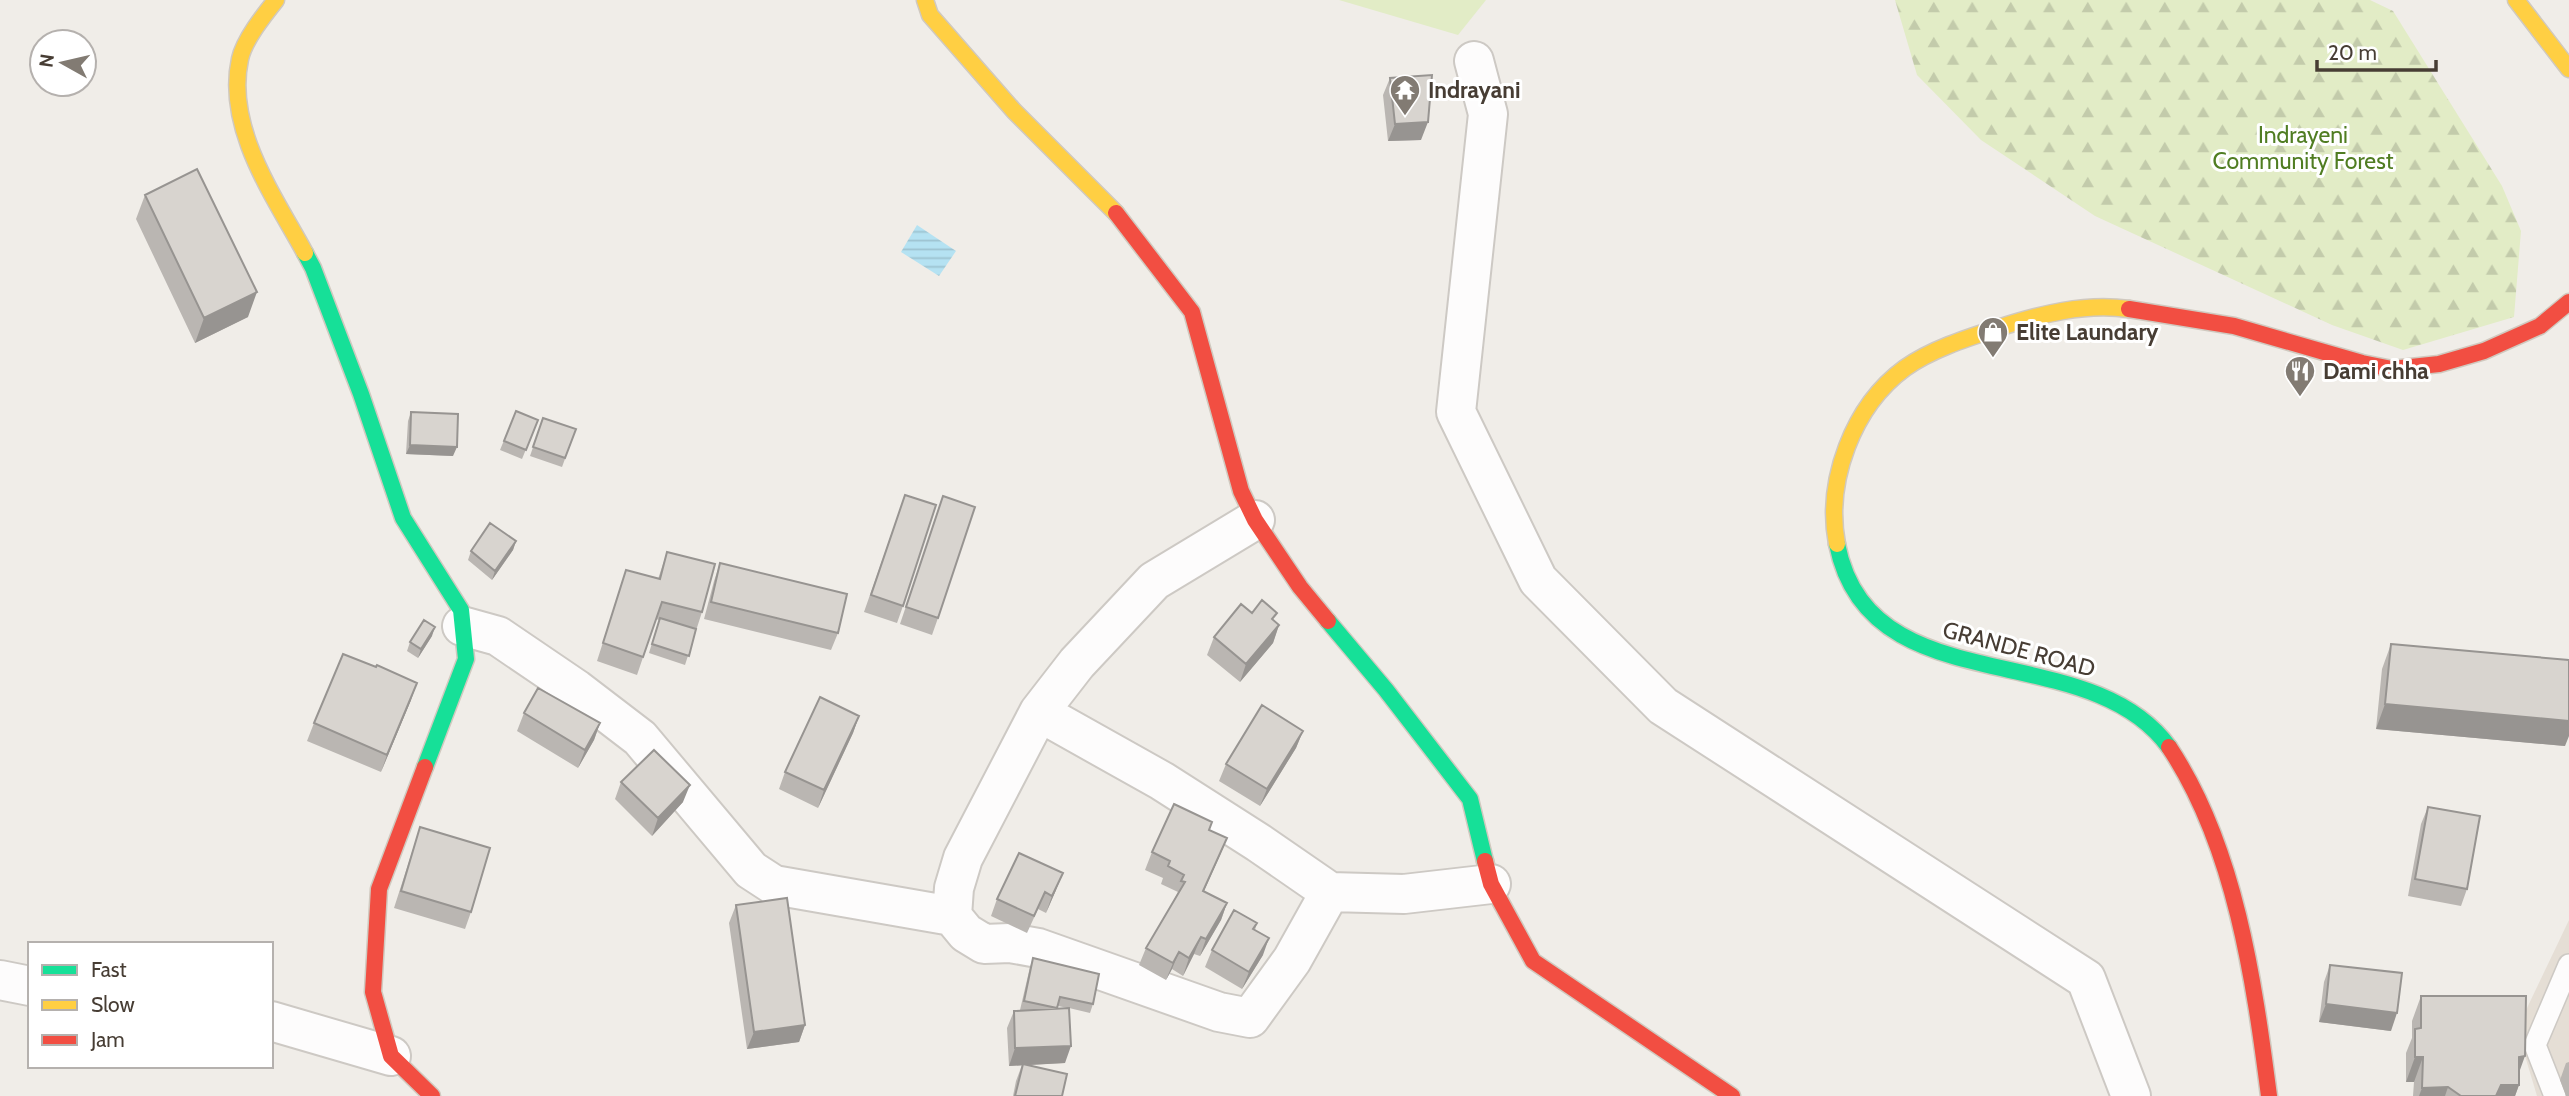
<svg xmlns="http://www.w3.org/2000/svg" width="2569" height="1096" viewBox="0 0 2569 1096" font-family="Cabin,sans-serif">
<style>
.residential{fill:#e5ded5}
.green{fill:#e2ecc6}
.forest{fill:url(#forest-firs)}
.water{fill:url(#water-rules)}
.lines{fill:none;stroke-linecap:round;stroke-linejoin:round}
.lane-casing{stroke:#cdc9c4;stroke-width:24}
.street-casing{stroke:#cdc9c4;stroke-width:42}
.fast-casing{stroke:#d0c9bf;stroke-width:19}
.slow-casing{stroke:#d0c9bf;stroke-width:19}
.jam-casing{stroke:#d0c9bf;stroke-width:19}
.lane{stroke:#fdfcfc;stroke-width:21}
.street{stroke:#fdfcfc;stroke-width:38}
.fast{stroke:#16e098;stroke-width:16}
.slow{stroke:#ffcf43;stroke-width:16}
.jam{stroke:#f24e42;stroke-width:16}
.wall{fill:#bab6b2;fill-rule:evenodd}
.shaded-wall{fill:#979491}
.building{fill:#d8d4cf;stroke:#979491;stroke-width:2}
.labels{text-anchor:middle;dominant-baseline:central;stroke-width:6;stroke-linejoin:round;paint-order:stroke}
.poi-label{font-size:23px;font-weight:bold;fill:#473d34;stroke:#fff;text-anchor:start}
.park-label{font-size:23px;fill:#507d22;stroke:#fff}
.street-label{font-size:23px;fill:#473d34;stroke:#fff}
</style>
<defs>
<pattern id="forest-firs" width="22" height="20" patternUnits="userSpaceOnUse" patternTransform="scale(1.75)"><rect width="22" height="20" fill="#e2ecc6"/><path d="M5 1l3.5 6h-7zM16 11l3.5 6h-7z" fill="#c3cbab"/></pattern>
<pattern id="water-rules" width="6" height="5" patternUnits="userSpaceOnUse" patternTransform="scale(1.75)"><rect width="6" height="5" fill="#b5e2f2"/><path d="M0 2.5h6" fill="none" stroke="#9dc3d0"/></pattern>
</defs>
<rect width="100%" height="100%" fill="#f0ede8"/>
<path class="residential" d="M2569,920V1096H2537L2517,1029Z"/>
<path class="green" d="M1339,0H1486L1458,35Z"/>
<path class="forest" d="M1895,0H2370L2393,11L2502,186L2521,231L2514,317L2403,350L2332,325L2095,216L1981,140L1917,75Z"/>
<path class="water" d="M917,225L956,251L939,276L901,252Z"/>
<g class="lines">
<g class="lane-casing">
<path id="lane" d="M2555,1096L2535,1045L2569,965"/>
</g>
<g class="street-casing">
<path id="street" d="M1474,61L1488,114L1456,412L1538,580L1663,706L2086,979L2131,1096
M1255,520L1154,581L1077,663L1039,712L963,858L954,888L952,916L966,933L984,944L1010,943L1038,948L1219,1012L1250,1018L1292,960L1330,892
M462,626L498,636L576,689L640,738L751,870L774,885L952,916
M1039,712L1162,781L1259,843L1330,892L1404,894L1491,884
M0,980L30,986
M271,1021L391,1056"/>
</g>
<g class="fast-casing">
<path id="fast" d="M305,253L313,268L361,394L403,518L461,610L466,659L425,767
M1837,544C1869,707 2087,634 2169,747
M1328,621L1386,690L1470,799L1485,861"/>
</g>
<g class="slow-casing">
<path id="slow" d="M276,0C264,15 244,40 240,59C225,128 274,196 305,253
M925,0L930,15L1014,111L1116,213
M2516,0L2569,69
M1837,544C1825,481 1853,406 1905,368C1932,349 1967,338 1998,328C2041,314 2084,303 2129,309"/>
</g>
<g class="jam-casing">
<path id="jam" d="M1116,213L1192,312L1241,491L1255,520L1300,587L1328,621
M2129,309L2234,326L2362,363L2392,369L2439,364L2484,351L2540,326L2569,302
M2169,747C2235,846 2254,980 2269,1096
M425,767L379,889L373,992L391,1056L432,1096
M1485,861L1491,884L1533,961L1732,1096"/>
</g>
<use href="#lane" class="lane"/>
<use href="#street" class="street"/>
<use href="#fast" class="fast"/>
<use href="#slow" class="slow"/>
<use href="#jam" class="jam"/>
</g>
<path class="wall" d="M1390,78L1421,140L1388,141L1383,95Z
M145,195L248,317L195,343L136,219Z
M516,411L538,420L522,459L500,450Z
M411,412L453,456L406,454L408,421Z
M543,418L576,429L562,467L530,456Z
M905,495L903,606L897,623L864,612Z
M937,514L938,618L932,635L900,624Z
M516,541L513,550L492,580L468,560L471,551Z
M667,552L702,612L685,665L649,653L659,620L656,619L637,675L597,661L626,570L658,579Z
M720,563L838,633L831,650L704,619L714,581Z
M1252,613L1274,621L1279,625L1273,643L1240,682L1207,655L1214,637Z
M432,636L418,658L407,651L410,642Z
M2391,644L2565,746L2376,729L2382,669Z
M376,667L411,700L381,772L307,741L314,723Z
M524,713L600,723L594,740L578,768L517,731Z
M859,716L853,733L818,808L779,789L785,772Z
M1303,731L1296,748L1260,806L1219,781L1226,764Z
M621,782L683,802L652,836L615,799Z
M2428,807L2467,889L2461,906L2408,896L2421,824Z
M1212,822L1209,830L1227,838L1220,855L1204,891L1227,903L1221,920L1200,956L1194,954L1183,976L1172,969L1166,980L1139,965L1146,948L1175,898L1178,892L1161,884L1163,878L1145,870L1152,852Z
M420,827L471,912L465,929L394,908Z
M1056,890L1046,913L1038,909L1027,933L991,916L997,899Z
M736,905L805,1025L799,1042L747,1049L729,923Z
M1257,923L1255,930L1263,955L1242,989L1205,967L1212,950Z
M1033,958L1093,1004L1090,1013L1069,1008L1065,1063L1026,1065L1062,1096H1013L1016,1081L1022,1065L1009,1066L1007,1028L1014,1011L1022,1010H1020L1030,967ZM1058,1006L1068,1008L1057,1009Z
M2330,965L2391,1031L2319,1022L2324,982Z
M2421,996L2519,1074V1085L2515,1096H2413L2414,1082H2406V1053L2412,1038V1021Z
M2569,1062V1096H2566L2560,1080L2566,1063Z"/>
<path class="shaded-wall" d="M1428,122L1421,140L1388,141L1395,124Z
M257,292L248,317L195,343L204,318Z
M410,445L457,447L453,456L406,454Z
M516,541L513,550L492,580L495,571Z
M1279,625L1273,643L1240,682L1246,664Z
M435,627L432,636L418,658L421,649Z
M417,683L411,700L381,772L387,755Z
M2385,704L2569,721V736L2565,746L2376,729Z
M859,716L853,733L818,808L824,790Z
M600,723L594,740L578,768L585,750Z
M1303,731L1296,748L1260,806L1267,789Z
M690,785L683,802L652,836L658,818Z
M1227,838L1220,855L1196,908L1203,891Z
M1063,873L1056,890L1046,913L1052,896Z
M1227,903L1221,920L1200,956L1206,939Z
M1201,937L1194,954L1183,976L1189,958Z
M1269,938L1263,955L1242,989L1249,972Z
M1179,952L1172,969L1166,980L1173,963Z
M2326,1004L2397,1013L2391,1031L2319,1022Z
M805,1025L799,1042L747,1049L754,1032Z
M1071,1046L1065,1063L1009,1066L1015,1048Z
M2525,1056L2516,1081L2519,1057Z
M2415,1057H2423L2414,1082H2406Z
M2501,1085H2519L2515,1096H2496Z
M2448,1087L2445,1096H2419L2422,1088Z"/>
<path class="building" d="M1432,75L1428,122L1395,124L1390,78Z
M197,169L257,292L204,318L145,195Z
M516,411L538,420L526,450L504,441Z
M411,412L458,414L457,447L410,445Z
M543,418L576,429L565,458L533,447Z
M905,495L936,505L903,606L871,595Z
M943,496L975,507L938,618L906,607Z
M490,523L516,541L495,571L471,551Z
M667,552L715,564L702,612L662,602L643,657L603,643L626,570L660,579Z
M720,563L847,594L838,633L711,602Z
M1262,600L1277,613L1272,619L1279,625L1246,664L1214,637L1241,604L1252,613Z
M660,618L696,629L689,656L652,644Z
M424,620L435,627L421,649L410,642Z
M2391,644L2569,660V721L2385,704Z
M343,654L376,667L377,665L417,683L387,755L314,723Z
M538,688L600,723L585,750L524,713Z
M820,697L859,716L824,790L785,772Z
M1262,705L1303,731L1267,789L1226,764Z
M654,750L690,785L658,818L621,782Z
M1174,804L1212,822L1209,830L1227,838L1203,891L1227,903L1206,939L1201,937L1189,958L1179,952L1173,963L1146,948L1185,882L1181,881L1184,875L1168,866L1170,861L1152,852Z
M2428,807L2480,816L2467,889L2415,879Z
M420,827L490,848L471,912L401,891Z
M1019,853L1063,873L1052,896L1045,892L1034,916L997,899Z
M787,898L805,1025L754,1032L736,905Z
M1234,910L1257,923L1253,929L1269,938L1249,972L1212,950Z
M1033,958L1099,974L1093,1004L1060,997L1057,1008L1024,1001Z
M2330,965L2402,973L2397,1013L2326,1004Z
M2421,996H2526L2525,1056L2519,1057V1085H2501L2496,1096H2461L2448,1087L2422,1088L2423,1057H2415V1029L2421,1028Z
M1069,1008L1071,1046L1015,1048L1014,1011Z
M1023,1064L1067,1074L1062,1096H1015Z"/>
<defs>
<g id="temple-pin" transform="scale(1.575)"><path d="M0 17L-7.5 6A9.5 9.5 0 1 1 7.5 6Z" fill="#827b73" stroke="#fff"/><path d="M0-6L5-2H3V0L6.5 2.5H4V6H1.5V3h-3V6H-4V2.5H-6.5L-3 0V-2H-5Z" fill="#fff"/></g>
<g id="shop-pin" transform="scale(1.575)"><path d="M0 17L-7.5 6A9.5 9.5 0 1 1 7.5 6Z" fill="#827b73" stroke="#fff"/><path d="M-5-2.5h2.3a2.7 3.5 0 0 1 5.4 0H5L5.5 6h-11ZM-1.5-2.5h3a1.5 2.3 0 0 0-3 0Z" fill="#fff"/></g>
<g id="restaurant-pin" transform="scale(1.575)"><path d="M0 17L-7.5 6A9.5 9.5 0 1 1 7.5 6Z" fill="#827b73" stroke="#fff"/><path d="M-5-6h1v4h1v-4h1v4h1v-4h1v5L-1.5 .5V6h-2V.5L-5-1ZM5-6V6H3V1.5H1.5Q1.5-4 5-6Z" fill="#fff"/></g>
</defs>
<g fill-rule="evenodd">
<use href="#temple-pin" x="1405" y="90"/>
<use href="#shop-pin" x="1993" y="332"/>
<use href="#restaurant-pin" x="2300" y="371"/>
</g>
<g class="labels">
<g class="poi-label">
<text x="1428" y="90">Indrayani</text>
<text x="2016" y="332">Elite Laundary</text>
<text x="2323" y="371">Dami chha</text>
</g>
<g class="park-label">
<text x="2303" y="135">Indrayeni<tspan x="2303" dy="26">Community Forest</tspan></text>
</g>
<g class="street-label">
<text transform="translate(2019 649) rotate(15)">GRANDE ROAD</text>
</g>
</g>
<rect x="28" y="942" width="245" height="126" fill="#ffffff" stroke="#b5b1ae" stroke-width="2"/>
<rect x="42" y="965" width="35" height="10" fill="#16e098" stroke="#b5b1ae" stroke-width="2"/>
<text x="91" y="977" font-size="21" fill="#473d34">Fast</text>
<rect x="42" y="1000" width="35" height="10" fill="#ffcf43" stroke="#b5b1ae" stroke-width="2"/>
<text x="91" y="1012" font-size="21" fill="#473d34">Slow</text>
<rect x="42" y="1035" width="35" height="10" fill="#f24e42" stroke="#b5b1ae" stroke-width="2"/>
<text x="91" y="1047" font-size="21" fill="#473d34">Jam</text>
<g transform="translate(63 63) rotate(278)"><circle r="33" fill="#ffffff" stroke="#b5b1ae" stroke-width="2"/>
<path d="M0-5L12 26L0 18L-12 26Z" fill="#827b73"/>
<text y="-10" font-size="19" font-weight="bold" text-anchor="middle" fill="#473d34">N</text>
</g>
<path d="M2317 60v10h119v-10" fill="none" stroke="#473d34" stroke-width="3.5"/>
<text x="2328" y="60" font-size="21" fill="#473d34" stroke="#ffffff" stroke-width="5" paint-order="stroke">20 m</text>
</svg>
